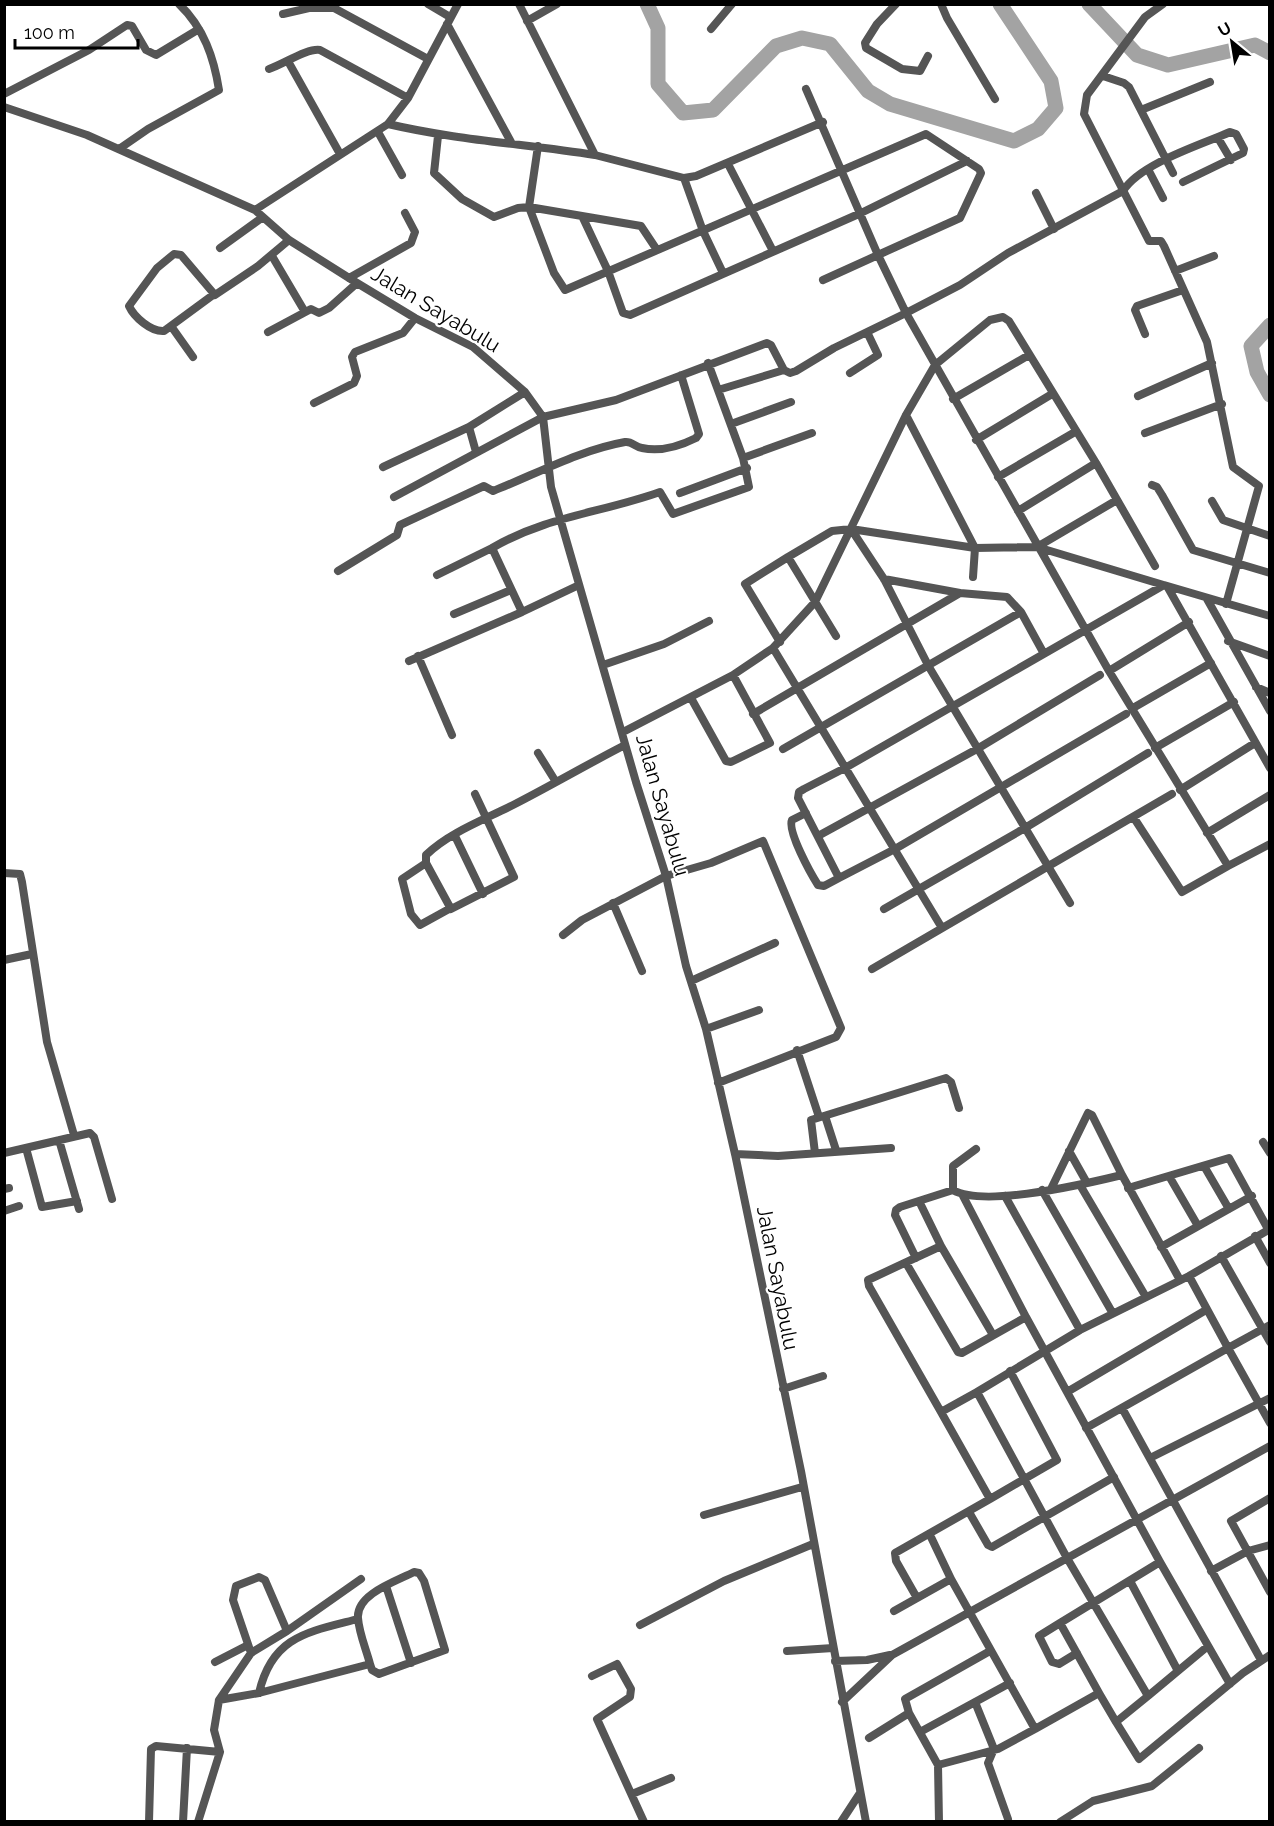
<svg xmlns="http://www.w3.org/2000/svg" width="1274" height="1826" viewBox="0 0 1274 1826" font-family="Raleway,sans-serif">
<style>
.lines{fill:none;stroke-linecap:round;stroke-linejoin:round}
.river{stroke:#a3a3a3;stroke-width:15}
.minor{stroke:#555;stroke-width:8}
.labels{text-anchor:middle;dominant-baseline:central;stroke-width:4.5;stroke-linejoin:round;paint-order:stroke}
.street-label{font-size:21px;fill:#000;stroke:#fff}
</style>
<rect width="100%" height="100%" fill="#fff"/>
<g class="lines">
<path class="river" d="M647,4L658,28V84L683,113L713,110L776,46L802,38L830,44L868,91L890,104L1014,141L1038,129L1056,108L1051,81L1000,4
M1089,4L1137,55L1168,65L1255,45L1270,53
M1270,325L1251,346L1257,372L1270,395"/>
<path class="minor" d="M428,4L450,17
M519,4L595,155L684,178L696,176L823,122
M896,4L877,24L865,43L866,48L902,69L920,71L928,56
M941,4L947,18L995,99
M1163,4L1145,17L1087,95L1084,114L1149,241H1161L1164,246L1207,342L1233,467L1259,486L1226,604
M334,8L428,59
M283,14L309,8H334L335,4
M527,21L557,4
M447,24L511,142
M711,29L732,4
M289,63L340,154
M269,69C284,64 307,48 320,50L408,98
M1103,76L1124,83L1129,87L1173,173
M806,89L878,255L823,280
M4,94L89,50L127,25L132,26L146,50L156,55L199,29
M4,107L87,135L255,210L289,240L357,283L415,318L473,347L525,392L543,417L551,487L636,782L666,876L686,966L706,1029L735,1154L801,1471L866,1822
M1141,110L1210,82
M388,124C456,140 526,144 595,155
M378,132L402,175
M438,136L434,173L462,199L494,217L518,208L529,207L641,226L657,250
M1218,138L1231,160
M119,149L148,129L219,90C214,58 204,28 179,4
M728,164L773,251
M1149,171L1163,198
M684,178L703,231L723,273
M1036,193L1054,229
M529,207L554,273L565,290L926,134L979,169L981,173L960,218L878,255L906,313L960,285L1008,253L1123,191C1141,163 1201,145 1230,132L1236,134L1244,149L1243,153L1183,182
M529,207L538,146
M255,210L388,124L408,98L458,4
M583,218L608,271L623,313L630,315L861,213L967,161
M220,248L263,217
M272,256L305,312
M1175,271L1214,256
M349,278L411,243L415,232L405,213
M213,295L164,331C151,332 134,317 129,306L157,268L174,254L181,255L215,295L258,266L289,240
M171,326L193,357
M268,332L311,309L319,313L329,308L357,283
M1145,334L1135,310L1137,306L1183,290
M708,363L718,390L784,370
M850,373L878,355L867,332
M1138,396L1212,363
M953,399L1029,355
M314,403L354,383L357,376L352,357L355,352L403,333L415,318
M906,415L975,548L973,577
M731,424L791,402
M469,427L476,452
M1145,433L1222,404
M976,440L1052,394
M743,458L812,433
M383,467L469,427L525,392
M998,477L1075,432
M1152,485L1157,487L1162,495L1193,550L1270,573
M680,493L747,468
M394,497L543,417L616,400L767,343L771,345L784,370L790,373L796,371L834,348L906,313L1109,671L1228,866L1270,844
M1212,501L1223,520L1270,536
M1018,511L1096,463
M851,529L884,579L929,667L1070,903
M1037,547L1167,586L1270,768
M338,571L397,535L400,525L484,486L493,491C536,474 580,450 625,442C632,441 635,447 642,448C660,452 680,446 696,438L699,434L681,375
M437,575L492,548
M884,579L960,593
M1207,599L1270,711
M522,612L579,585
M454,614L511,590
M836,636L788,557L832,531L851,529L975,548L1037,547L1117,500
M1228,641L1270,656
M780,642L745,584L788,557
M418,656L452,735
M409,661L522,612L492,548C547,516 601,513 660,492L673,514L749,487L743,458L718,390
M603,665L664,644L709,621
M1109,671L1189,622
M1256,687L1270,693
M691,698L726,761L731,762L770,743L733,675
M1133,708L1211,663
M753,714L960,593L1007,597L1021,612L1043,652
M1126,714L895,849L839,878L798,798L799,792L804,789L845,768L1164,585L1270,616
M623,732L733,675L773,648
M1155,748L1234,702
M783,749L1021,612
M538,753L556,782
M1180,790L1255,743
M475,794L514,877L451,909L426,863V855C450,832 486,819 515,804C552,785 588,764 625,745
M806,813L792,820C787,831 811,874 818,885L824,886L839,878
M1134,818L1182,892L1228,866
M1207,833L1270,795
M455,836L483,894
M818,836L977,749L1100,675
M426,863L402,879L411,914L420,925L449,909
M4,873L20,874L22,882L47,1042L74,1135
M613,903L642,971
M884,909L1025,828L1148,753
M942,928L773,648L815,602L906,415L935,365L990,320L1003,317L1009,321L1096,463L1155,566
M563,935L582,920L666,876L711,863L763,841L841,1028L836,1037L718,1083
M4,960L32,954
M872,969L1172,794
M691,981L775,943
M706,1029L759,1010
M797,1050L819,1117
M825,1116L836,1150
M59,1140L79,1209
M1263,1142L1270,1153
M26,1148L42,1207L77,1201
M1069,1151L1087,1183
M4,1153L90,1133L94,1137L112,1199
M815,1153L811,1120L946,1078L951,1082L959,1108
M735,1154L778,1156L891,1148
M1204,1166L1229,1209
M1169,1176L1198,1226
M1080,1185L1146,1297
M1128,1188L1229,1158L1268,1229
M4,1189L9,1188
M1051,1189L1088,1113L1092,1115L1122,1175
M953,1190V1166L976,1149
M1042,1190L1112,1312
M919,1201L941,1246
M4,1211L19,1206
M1255,1236L1270,1263
M1161,1247L1252,1196
M1221,1256L1270,1342
M916,1258L895,1215L896,1210L900,1207L953,1190C984,1208 1085,1184 1122,1175L1180,1280
M906,1263L958,1352L962,1353L1026,1317L963,1196
M1026,1317L1160,1562L1230,1684
M1270,1325L1228,1348L1270,1423
M1080,1330L1189,1276L1270,1229
M783,1389L823,1376
M977,1392L1080,1330L1005,1196
M1067,1392L1206,1310
M1122,1408L1261,1660
M941,1412L869,1286L868,1280L941,1246L993,1335
M1086,1428L1228,1348L1189,1276
M1150,1458L1270,1398
M1270,1498L1231,1521L1270,1592
M990,1499L1057,1460L1010,1371
M969,1512L988,1545L992,1547L1114,1477
M704,1515L802,1487
M930,1535L951,1579L1035,1729L1099,1693L1116,1722
M1211,1571L1248,1551L1270,1545
M1130,1581L1178,1671
M386,1586L411,1663
M917,1598L896,1561L895,1553L990,1499L941,1412L977,1392L1067,1558L1148,1696L1116,1722L1139,1759L1243,1673L1270,1655
M894,1611L951,1579
M1060,1623L1039,1636L1052,1662L1059,1664L1077,1653
M640,1625L724,1581L813,1544
M787,1651L833,1648
M990,1651L905,1699L909,1713L938,1765L998,1749L1035,1729
M251,1653L233,1600L236,1586L259,1577L265,1580L287,1631L361,1579
M835,1661L867,1660L890,1655
M215,1662L248,1645
M592,1676L617,1664L631,1689L630,1697L597,1719L644,1822
M259,1693C272,1636 308,1632 358,1619
M1099,1693L1060,1623L1160,1562
M1148,1696L1208,1646
M219,1700L251,1653L287,1631
M842,1702L892,1655L1270,1446
M975,1702L994,1749L988,1763L1008,1819
M920,1732L1010,1683
M869,1738L909,1713
M938,1765L939,1822
M632,1794L671,1778
M149,1822L151,1749L156,1746L220,1752L214,1730L219,1700L259,1693L370,1664C366,1649 359,1633 358,1618C356,1594 397,1581 414,1572L419,1573L424,1581L445,1650L379,1674L372,1670L370,1664
M183,1822L187,1748
M198,1822L220,1752
M841,1822L860,1793
M1060,1822L1093,1801L1152,1786L1199,1748"/>
</g>
<g class="labels">
<g class="street-label">
<text transform="translate(436 309) rotate(31)">Jalan Sayabulu</text>
<text transform="translate(663 805) rotate(74)">Jalan Sayabulu</text>
<text transform="translate(778 1278) rotate(79)">Jalan Sayabulu</text>
</g>
</g>
<rect width="1274" height="1826" fill="none" stroke="#000000" stroke-width="12"/>
<g transform="translate(1232 42) rotate(330)" stroke="#ffffff" stroke-width="4.5" paint-order="stroke">
<path d="M0-4.5L10 22L0 15L-10 22Z" fill="#000000"/>
<text y="-9" font-size="16" font-weight="bold" text-anchor="middle" fill="#000000">U</text>
</g>
<path d="M15 39v9h123v-9" fill="none" stroke="#000000" stroke-width="3"/>
<text x="24" y="39" font-size="18" fill="#000000" stroke="#ffffff" stroke-width="4.5" paint-order="stroke">100 m</text>
</svg>
